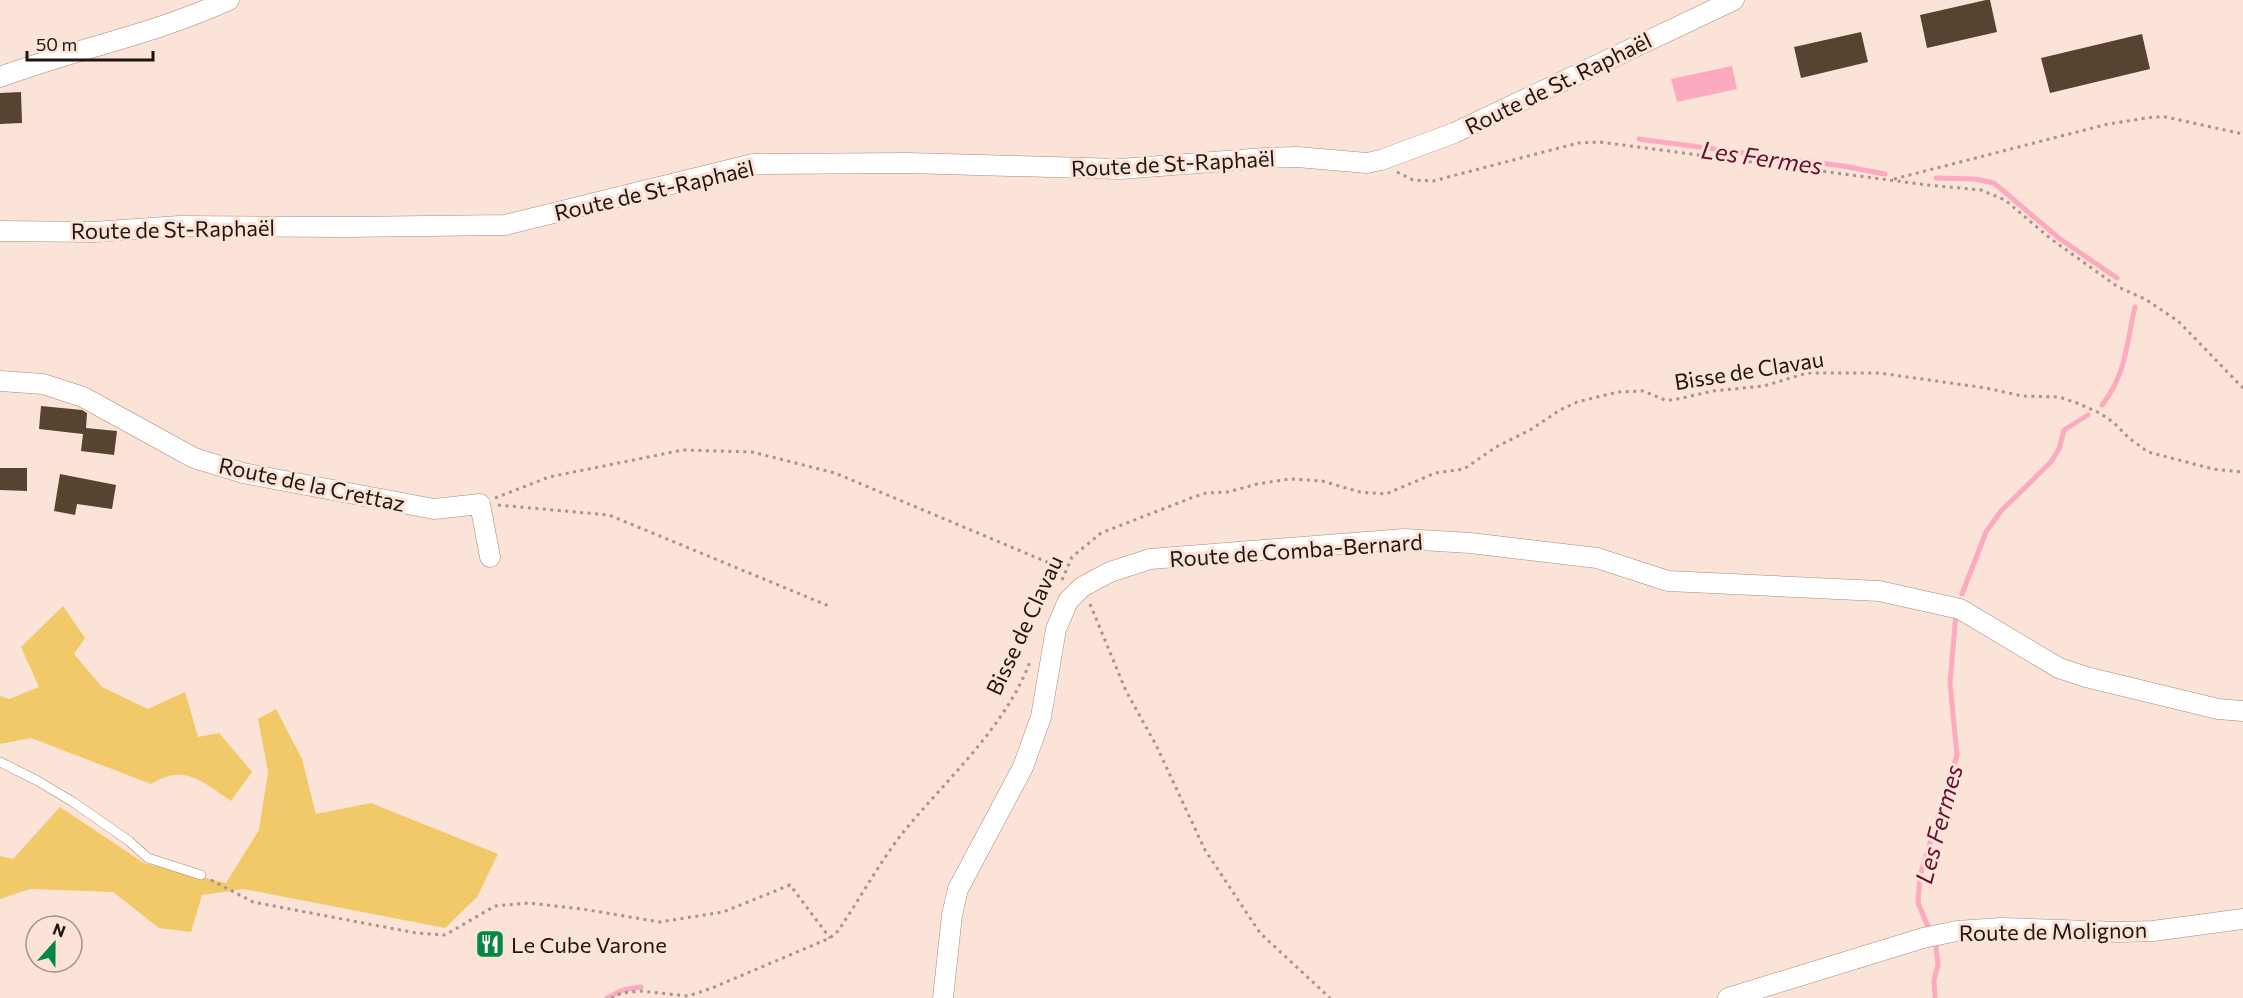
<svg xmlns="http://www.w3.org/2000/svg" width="2243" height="998" viewBox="0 0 2243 998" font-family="Commissioner,sans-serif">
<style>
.green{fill:#f1c968}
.water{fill:#fbaac0}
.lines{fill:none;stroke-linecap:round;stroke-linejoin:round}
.stream{stroke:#fbaac0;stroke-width:5}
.building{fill:#564330}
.lane-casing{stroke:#a5897c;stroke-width:10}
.street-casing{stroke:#a5897c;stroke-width:21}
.path{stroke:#a7948b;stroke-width:3;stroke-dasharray:3 4.5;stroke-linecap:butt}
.lane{stroke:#fff;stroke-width:9}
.street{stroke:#fff;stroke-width:20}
.labels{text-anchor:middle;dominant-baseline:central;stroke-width:6;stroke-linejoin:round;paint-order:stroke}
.street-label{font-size:22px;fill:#201511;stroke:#fce3d8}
.poi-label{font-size:22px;fill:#201511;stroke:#fce3d8;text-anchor:start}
.water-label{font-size:24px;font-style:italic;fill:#660e33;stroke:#fce3d8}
</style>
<rect width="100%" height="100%" fill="#fce3d8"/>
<path class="green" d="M63,606L85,638L74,654L102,687L148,709L185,692L198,737L219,733L252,772L231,801C202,782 185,763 151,784L31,738L0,744V696L9,699L39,687L21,647Z
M276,709L302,759L316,814L371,803L498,854L477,897L445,928L244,889L202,895L191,932L159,928L113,892L30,889L0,899V856L13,859L60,807L144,863L226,883L259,830L268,772L258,719Z"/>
<path class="water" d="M1732,66L1737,89L1677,102L1671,79Z"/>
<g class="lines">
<path class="stream" d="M1639,139L1843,166L1885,174
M1936,178L1975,179L1994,183L2060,239L2117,278
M2102,405C2127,373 2126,344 2135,307
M1962,594L1986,532L2001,511L2051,462L2059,449L2064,430L2088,415
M607,998L623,990L641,987
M1935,998L1934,980L1938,965L1936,946L1918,903L1920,876L1957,755L1950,683L1956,613"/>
</g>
<path class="building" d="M1986,0H1990L1997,32L1927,48L1920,15Z
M1861,32L1868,62L1801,78L1794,47Z
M2142,34L2150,69L2050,93L2041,58Z
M21,92L22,123L0,124V93Z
M41,406L82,410L87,413L86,428L117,431L114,455L81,451L83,434L39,429Z
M0,468H27V491L0,490Z
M60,474L116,485L112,509L77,504L75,515L54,511Z"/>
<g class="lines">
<g class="lane-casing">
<path id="lane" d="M0,762L38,781L73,802L129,841L148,858L201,875"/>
</g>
<g class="street-casing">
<path id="street" d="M0,77C75,49 155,34 229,0
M0,231L94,232L179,226L347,227L505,225L753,164L907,163L1120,169L1265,158L1297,157L1367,163L1381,160L1454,133L1734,0
M0,381L43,384L83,397L194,458L243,473L434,509L480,504L490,557
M943,998L952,915L958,889L1023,767L1041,717L1056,629L1068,601L1082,587L1110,572L1150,559L1404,539L1470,543L1597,558L1668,581L1879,591L1960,609L2059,668L2086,677L2218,709L2243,711
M1728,998L1923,938L1957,931L2001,928L2119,932L2153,931L2243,919"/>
</g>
<path class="path" d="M1397,172L1413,180L1433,181L1578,143L1600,142L1927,185L1981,190L2005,200L2051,239L2118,287L2145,299L2178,321L2243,388
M1894,179L2108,124L2153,117H2166L2243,134
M495,498L549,477L683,450L752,452L835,473L1066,570
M498,505L609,515L829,606
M1062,580L1072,557L1101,533L1191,498L1206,493L1228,492L1257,484L1290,479L1322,481L1360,492L1386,494L1435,473L1464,469L1496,447L1530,430L1560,410L1577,402L1618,392L1643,391L1665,400H1673L1713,391L1764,386L1807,373H1879L1986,388L2022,396L2059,397L2077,403L2100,413L2114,423L2129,438L2148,452L2213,469L2243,472
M1090,604L1126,691L1156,745L1205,850L1260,933L1330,998
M211,880L253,902L416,933L445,935L495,906L529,903L582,909L660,922L723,912L790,885L830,938
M611,998L622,993L640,991L688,996L712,988L830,938L838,931C859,900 878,865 901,835C946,779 1006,728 1031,659"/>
<use href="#lane" class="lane"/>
<use href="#street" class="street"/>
</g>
<defs>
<g id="restaurant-square" transform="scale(1.5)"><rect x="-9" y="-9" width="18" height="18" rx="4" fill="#058843" stroke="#fce3d8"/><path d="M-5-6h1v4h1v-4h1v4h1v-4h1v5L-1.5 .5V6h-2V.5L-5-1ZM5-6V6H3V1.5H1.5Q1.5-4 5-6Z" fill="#fff"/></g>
</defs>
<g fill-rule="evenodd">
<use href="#restaurant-square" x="490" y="944"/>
</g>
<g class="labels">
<g class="street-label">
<text transform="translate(1558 83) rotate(-26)">Route de St. Raphaël</text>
<text transform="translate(1173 163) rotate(-3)">Route de St-Raphaël</text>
<text transform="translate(654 190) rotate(-13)">Route de St-Raphaël</text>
<text transform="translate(173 229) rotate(-1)">Route de St-Raphaël</text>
<text transform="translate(1749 370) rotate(-9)">Bisse de Clavau</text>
<text transform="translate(312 484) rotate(12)">Route de la Crettaz</text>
<text transform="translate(1296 550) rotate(-4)">Route de Comba-Bernard</text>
<text transform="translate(1024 625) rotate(-65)">Bisse de Clavau</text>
<text transform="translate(2053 931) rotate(-1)">Route de Molignon</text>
</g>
<g class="poi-label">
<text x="511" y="944">Le Cube Varone</text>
</g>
<g class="water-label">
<text transform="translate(1762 157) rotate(8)">Les Fermes</text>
<text transform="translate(1938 824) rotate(-75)">Les Fermes</text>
</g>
</g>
<g transform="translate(54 944) rotate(21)"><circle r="28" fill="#fce3d8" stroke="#a49188" stroke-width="1.5"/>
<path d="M0-4.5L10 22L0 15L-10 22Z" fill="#058843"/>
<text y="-9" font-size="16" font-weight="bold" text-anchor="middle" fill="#201511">N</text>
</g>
<path d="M27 51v9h126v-9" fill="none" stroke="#201511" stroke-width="3"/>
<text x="36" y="51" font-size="18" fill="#201511" stroke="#fce3d8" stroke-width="4.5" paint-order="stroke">50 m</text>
</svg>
